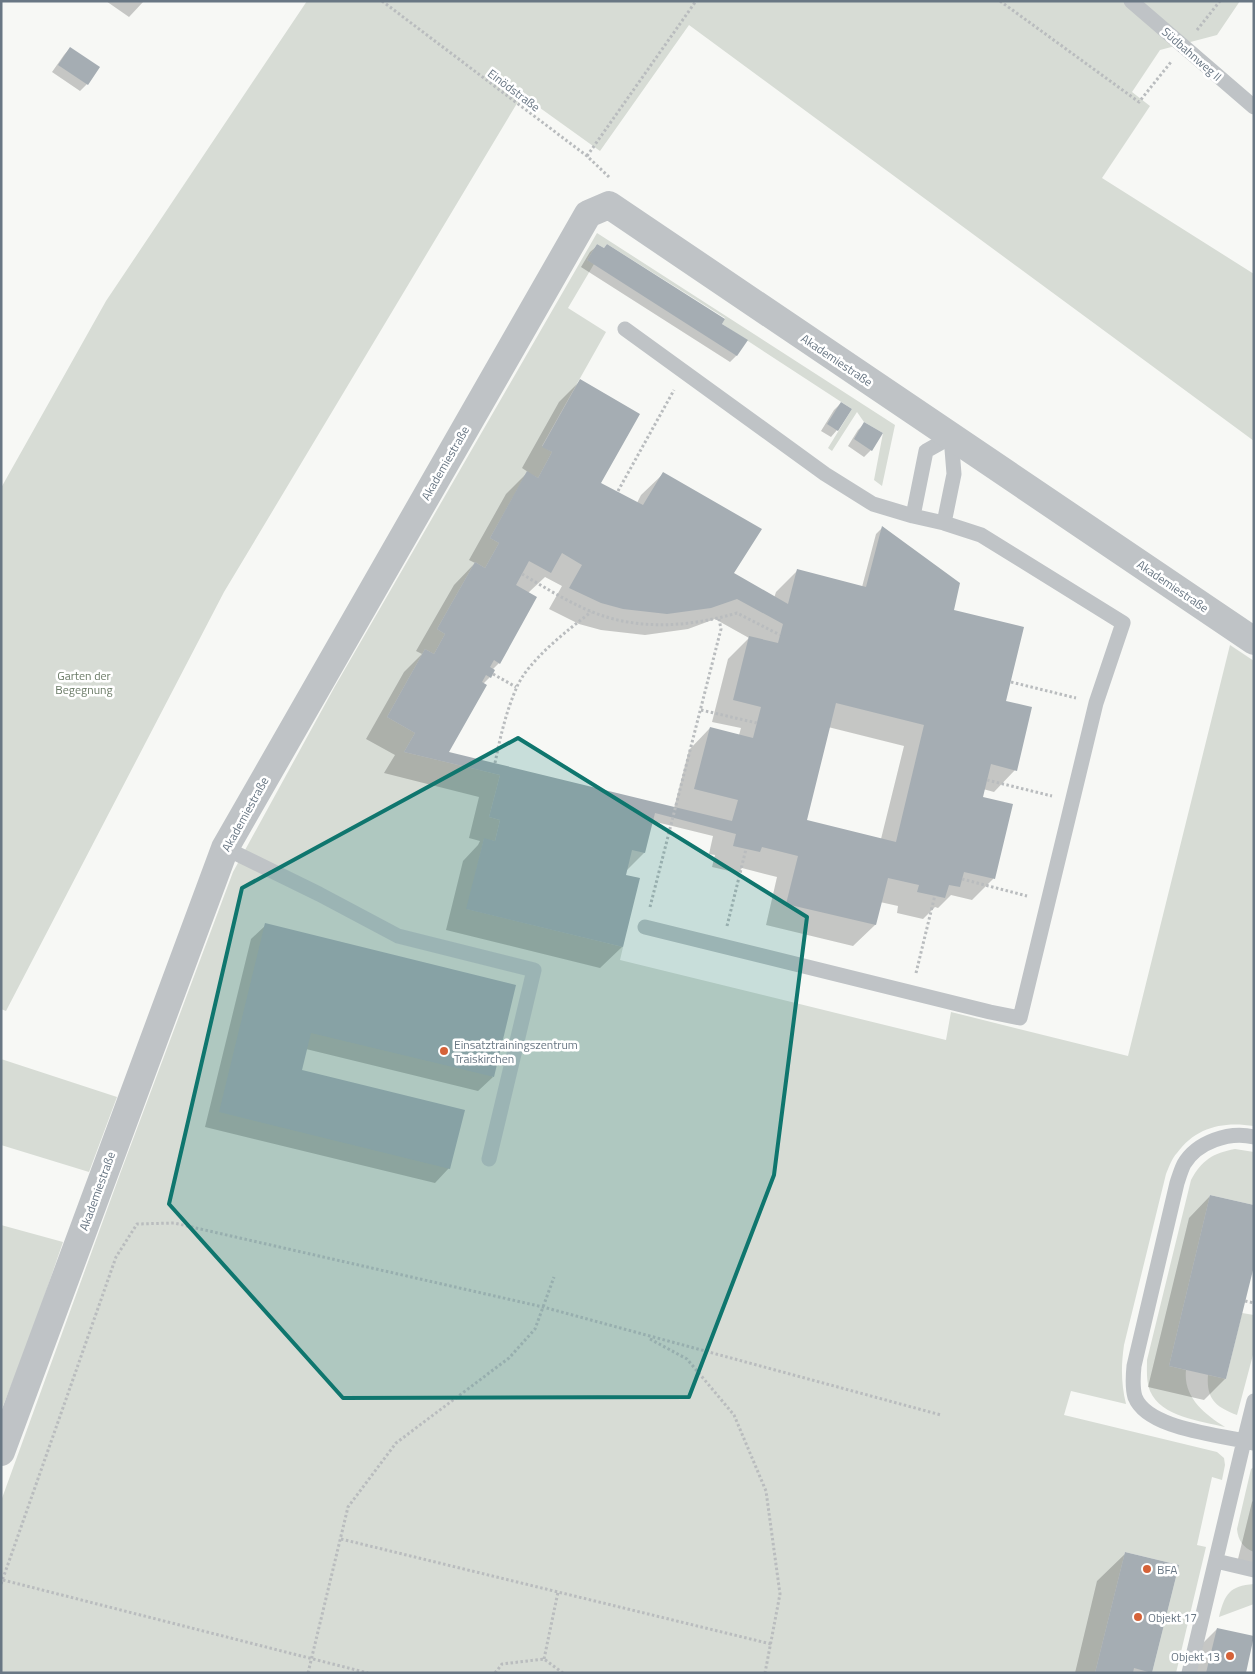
<svg xmlns="http://www.w3.org/2000/svg" width="1255" height="1674" viewBox="0 0 1255 1674" font-family="'Titillium Web',sans-serif">
<style>
.green{fill:#d7dcd5}
.shadow{fill:#0003;fill-rule:evenodd}
.building{fill:#a5adb3;fill-rule:evenodd}
.lines{fill:none;stroke-linecap:round;stroke-linejoin:round}
.path{stroke:#b9bcbe;stroke-width:3;stroke-dasharray:2.5 2.5;stroke-linecap:butt}
.lane{stroke:#bfc3c6;stroke-width:15}
.street{stroke:#bfc3c6;stroke-width:28}
.marked{fill:#0f766e;fill-opacity:0.2;stroke:#0f766e;stroke-width:4;stroke-linejoin:round}
.poi-dot{fill:#d56238;stroke:#fff;stroke-width:2}
.labels{text-anchor:middle;dominant-baseline:central;stroke-width:5;stroke-linejoin:round;paint-order:stroke}
.street-label{font-size:12px;fill:#697784;stroke:#fff}
.park-label{font-size:12px;fill:#6b7b67;stroke:#fff}
.poi-label{font-size:12px;fill:#697784;stroke:#fff;text-anchor:start}
</style>
<rect width="100%" height="100%" fill="#f7f8f5"/>
<path class="green" d="M307,1H1240L1217,35L1160,50L1132,92L1150,106L1102,178L1254,274V441L689,25L600,151L522,95L224,592L6,1011L1,1009V488L106,301Z
M597,233L895,425L882,486L874,480L883,433L864,422L857,412L832,451L828,448L852,409L722,324L725,318L607,244L604,248L597,244L587,260L594,264L568,308L606,332L542,446L552,452L538,478L527,472L490,538L499,543L485,568L475,562L437,629L445,634L434,654L425,649L387,717L415,733L404,752L500,775L489,817L500,820L495,841L484,839L467,909L623,947L620,960L946,1040L951,1012L1128,1056L1230,645L1254,661V1126C1223,1121 1196,1127 1177,1153C1172,1158 1169,1167 1166,1174L1124,1345C1121,1366 1121,1383 1126,1404L1071,1391L1064,1415L1217,1452L1224,1458L1225,1465L1222,1480L1212,1477L1197,1545L1206,1547L1176,1673H1152L1179,1565L1125,1552L1095,1673H1V1501L120,1174L233,872L334,688Z
M1,1059L117,1097L89,1172L1,1145Z
M1235,1149L1254,1152V1205L1210,1195L1169,1366L1186,1370C1183,1397 1204,1414 1225,1427C1201,1421 1161,1417 1150,1391C1146,1381 1147,1370 1147,1360L1191,1180C1202,1160 1213,1153 1235,1149Z
M1,1225L63,1242L29,1341L1,1411Z
M1242,1313L1254,1315V1351L1237,1415C1216,1407 1206,1399 1208,1375L1226,1379Z
M1254,1467V1552C1243,1548 1238,1540 1237,1529L1251,1469Z
M1254,1584V1604L1219,1617C1225,1594 1229,1586 1254,1584Z"/>
<path class="shadow" d="M106,1H144L129,17Z
M70,48L87,84L80,91L52,72L64,55Z
M597,246L720,324L737,355L730,362L581,267L590,252Z
M580,381L599,483L637,503L641,495L663,474L733,574L774,598L776,592L797,571L862,587L876,534L883,527L952,610L1005,702L1015,770L994,792L983,789L981,798L1012,805L993,879L972,900L951,895L938,908L935,907L923,919L897,913L898,906L880,902L875,925L853,946L766,925L777,877L742,868L738,873L712,867L715,855L709,854L713,836L652,821L644,853L626,871L622,947L600,968L446,930L463,861L478,845L480,841L469,838L479,797L384,773L395,755L366,739L404,672L422,654L416,651L454,585L475,563L469,560L506,494L528,472L522,468L559,402ZM545,577L562,586L549,609L579,624L601,630L645,635L688,629L715,619L749,638L728,659L712,722L741,728L739,735L710,728L689,750L674,808L447,753L483,684L490,677L494,670H492L499,663L528,593ZM828,727L904,746L881,839L805,821Z
M841,403L837,430L831,437L821,431L834,410Z
M864,424L871,450L864,457L848,446L858,430Z
M266,925L493,1077L478,1091L306,1049L301,1071L449,1168L435,1183L205,1127L251,939Z
M1210,1196L1225,1379L1204,1400L1148,1387L1189,1218Z
M1254,1500V1567L1237,1563L1252,1502Z
M1126,1553L1151,1672L1075,1673L1097,1581Z
M1217,1629L1244,1673H1185L1189,1657Z"/>
<path class="building" d="M70,47L100,67L88,85L58,65Z
M597,244L604,248L607,244L725,319L722,324L748,340L737,356L587,260Z
M580,379L640,414L601,483L643,505L663,472L762,529L734,573L788,604L797,569L866,587L882,526L960,583L954,610L1024,627L1006,701L1032,707L1017,771L991,764L983,797L1013,804L995,879L964,872L960,887L949,885L945,898L917,892L919,885L888,878L876,925L786,904L798,856L762,847L760,852L733,846L736,834L655,813L645,853L632,850L626,875L640,878L623,947L466,909L484,838L495,841L500,820L489,817L500,775L404,752L415,733L387,717L425,649L434,654L445,634L437,629L475,562L485,568L499,543L490,538L527,471L538,478L552,452L542,447ZM562,553L582,565L569,588L601,603L623,609L667,614L711,608L737,599L783,624L778,643L749,636L733,700L761,707L753,738L710,727L694,789L738,800L732,821L449,752L487,685L482,682L486,675L491,678L495,670L490,667L494,660L500,664L537,597L516,585L529,561L551,573ZM836,703L924,725L896,842L807,820Z
M841,402L852,409L838,431L827,424Z
M864,422L883,433L872,451L854,439Z
M265,923L516,985L494,1077L311,1033L302,1070L465,1110L450,1169L219,1112Z
M1210,1195L1254,1205V1266L1226,1379L1169,1366Z
M1125,1552L1179,1565L1152,1673L1134,1668L1133,1673H1095Z
M1217,1628L1254,1636L1246,1673H1206Z"/>
<g class="lines">
<path class="path" d="M382,1L587,156L609,177
M1000,1L1139,102L1171,62
M1197,30L1220,1
M587,156L696,1
M618,491L674,390
M522,574C544,587 566,601 590,611C637,631 689,627 737,613L780,635
M493,674L516,687
M1011,682L1076,698
M701,710L757,723
M495,763C500,738 506,712 516,689C527,661 568,630 591,612
M987,780L1052,796
M962,879L1027,896
M650,907L721,629L719,619
M727,926L746,849
M916,973L935,895
M1245,1301L1254,1303
M650,1339L687,1359L734,1415L766,1491L780,1594L765,1673
M341,1539L771,1644
M3,1580L368,1673
M1,1584L116,1257L137,1224L174,1223L543,1307L941,1415
M544,1659L558,1592
M308,1673L348,1507L396,1443L509,1358L535,1329L554,1277
M495,1673L502,1664L544,1659L563,1673"/>
<path class="lane" d="M1131,1L1254,107
M625,329L825,474L873,504L913,516L944,523L981,535L1123,623L1096,703L1020,1018L990,1012L645,927
M913,516L926,451L951,437L954,474L944,523
M225,848L319,894L398,936L534,970L489,1159
M1253,1443L1244,1441L1254,1401
M1216,1561L1254,1570
M1189,1673L1244,1441C1214,1434 1147,1428 1135,1397C1132,1387 1133,1376 1134,1366L1177,1183C1179,1177 1181,1170 1184,1164C1197,1142 1229,1131 1254,1137"/>
<path class="street" d="M1,1452L225,848L588,214L609,205L1254,641"/>
</g>
<path class="marked" d="M518,738L807,917L774,1175L689,1397L343,1398L169,1204L242,888Z"/>
<g class="poi-dot">
<circle cx="444" cy="1051" r="5"/>
<circle cx="1147" cy="1569" r="5"/>
<circle cx="1138" cy="1617" r="5"/>
<circle cx="1230" cy="1656" r="5"/>
</g>
<g class="labels">
<g class="street-label">
<text transform="translate(1192 54) rotate(41)">Südbahnweg II</text>
<text transform="translate(514 90) rotate(37)">Einödstraße</text>
<text transform="translate(837 360) rotate(34)">Akademiestraße</text>
<text transform="translate(445 463) rotate(-60)">Akademiestraße</text>
<text transform="translate(1173 586) rotate(34)">Akademiestraße</text>
<text transform="translate(245 814) rotate(-61)">Akademiestraße</text>
<text transform="translate(97 1191) rotate(-70)">Akademiestraße</text>
</g>
<g class="park-label">
<text x="84" y="675">Garten der<tspan x="84" dy="14">Begegnung</tspan></text>
</g>
<g class="poi-label">
<text x="454" y="1044">Einsatztrainingszentrum<tspan x="454" dy="14">Traiskirchen</tspan></text>
<text x="1157" y="1569">BFA</text>
<text x="1148" y="1617">Objekt 17</text>
<text x="1220" y="1656" text-anchor="end">Objekt 13</text>
</g>
</g>
<rect width="1255" height="1674" fill="none" stroke="#697784" stroke-width="5"/>
</svg>
